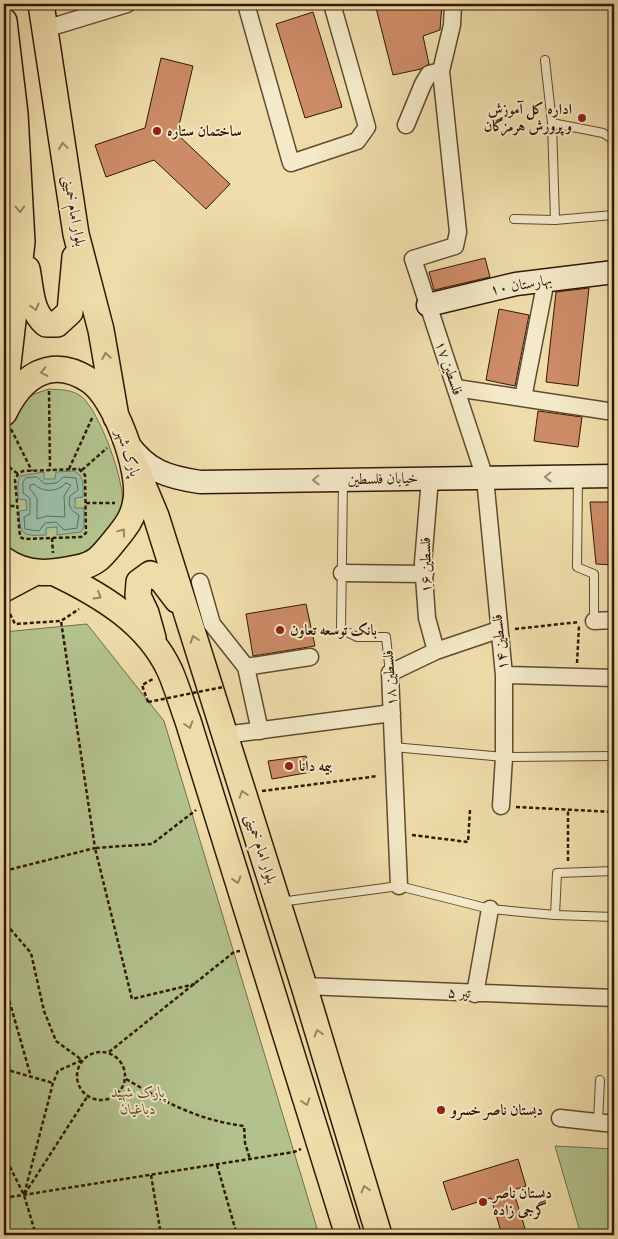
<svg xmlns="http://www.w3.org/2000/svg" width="618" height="1239" viewBox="0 0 618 1239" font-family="'IM FELL English',Amiri,serif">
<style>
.green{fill:#b3c28d;stroke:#726e4a}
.water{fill:#99bca7;stroke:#6f7b67}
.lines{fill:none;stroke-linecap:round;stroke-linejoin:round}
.shore{stroke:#656a56;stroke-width:1}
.building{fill:#cd8c67;stroke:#311906}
.lane-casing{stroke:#604a2f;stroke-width:10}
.street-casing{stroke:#604a2f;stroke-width:19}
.secondary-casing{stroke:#311906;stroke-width:25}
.primary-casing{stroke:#311906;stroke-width:28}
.path{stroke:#311906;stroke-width:2.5;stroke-dasharray:4 2.5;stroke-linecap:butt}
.lane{stroke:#f4e9c8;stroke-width:8}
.street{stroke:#f4e9c8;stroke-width:16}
.secondary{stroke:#f4e9c8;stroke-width:22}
.primary{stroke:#eda;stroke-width:25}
.path-bridge{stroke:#311906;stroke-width:2.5;stroke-dasharray:4 2.5;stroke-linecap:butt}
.oneway{stroke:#998560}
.oneway2{stroke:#9c8b71}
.poi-dot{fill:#8f2418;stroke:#f4e9c8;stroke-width:2}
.labels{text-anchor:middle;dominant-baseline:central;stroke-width:4;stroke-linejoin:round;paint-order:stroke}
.poi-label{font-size:15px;font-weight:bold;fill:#311906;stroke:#f4e9c8;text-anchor:start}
.street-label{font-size:15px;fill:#311906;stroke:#f4e9c8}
.park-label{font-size:15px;font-style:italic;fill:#584c2e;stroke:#f4e9c8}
</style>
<rect width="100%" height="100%" fill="#eda"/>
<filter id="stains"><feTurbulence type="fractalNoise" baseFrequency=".004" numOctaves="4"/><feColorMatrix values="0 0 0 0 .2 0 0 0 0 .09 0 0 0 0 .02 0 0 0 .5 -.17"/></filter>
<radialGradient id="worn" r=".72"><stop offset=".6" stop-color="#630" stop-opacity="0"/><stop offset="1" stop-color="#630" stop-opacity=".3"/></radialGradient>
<path class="green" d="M49,389C60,390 72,389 82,397C99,411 126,483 122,505C120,516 114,524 107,532C103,537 98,545 92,549C65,567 30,565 4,545V434L12,415L25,399L34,394Z
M87,624L164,721L319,1235H4V632Z
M555,1146L614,1149V1235H581Z"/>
<path class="water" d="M73,471C85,475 83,486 83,497L75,498V508H84V526L81,532L57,535V527L46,528V535C22,536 20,536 19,511L27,510L26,500L18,499V482L20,476L44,472V479H55L56,472Z"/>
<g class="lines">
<path class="shore" d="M37,477L45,484L57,483L63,477L76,478L78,490L70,496C68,506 70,510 79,515L77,528L64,530L56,522L45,523L39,531L25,529L24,517L30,514V498L23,493V482L26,478Z
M66,483L71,485L64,496L65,517L47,516L37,519V498L30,489V485L34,484C43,493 58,492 66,483Z"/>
</g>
<path class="building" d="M375,4H442L440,30L423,36L429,64L421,69L393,75Z
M313,12L342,107L305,118L276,24Z
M161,58L193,66L177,134L230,184L206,209L154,160L106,177L95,145L145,128Z
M485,258L490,277L434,290L429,272Z
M589,288L578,386L546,382L556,292Z
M499,309L529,315L515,386L486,380Z
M538,411L582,417L578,447L534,441Z
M590,502H614V565L596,564Z
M306,604L315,646L253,656L246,614Z
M306,756L311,772L272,779L268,761Z
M518,1159L526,1186L513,1190L527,1235H502L491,1198L452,1210L443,1182Z"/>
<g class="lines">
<g class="lane-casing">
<path id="lane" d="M545,60L552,123
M514,219L555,220L613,215
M555,220L552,123L603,133L614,140
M614,274V412
M578,479L577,567L594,574V621
M343,482L341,629L357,637H386L390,673
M393,747L504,757L614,756
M280,902L399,886L490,909L555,915L614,917
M555,915L557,873L614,871
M598,1122L600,1080"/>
</g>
<g class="street-casing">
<path id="street" d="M246,4L291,163L357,141L367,127L332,4
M453,4L452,25L441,71L458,232L455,246L413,259L485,478L504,675V757L501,806
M45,29L127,4
M406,125L423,84L429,74L441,71
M456,388L614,412
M523,398L546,280
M430,478L423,563L427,618L436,651
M342,573L425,574
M200,582L212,624L246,667L260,731
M594,621L614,620
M246,667L310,657
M504,675L614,678
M225,735L392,713
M399,886L390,673L436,651L498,630
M304,986L614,998
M475,994L490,909
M560,1118L614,1124"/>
</g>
<g class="secondary-casing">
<path id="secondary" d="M428,305L516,284L614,272
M128,444C148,471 167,477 200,482L614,476"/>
</g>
<g class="primary-casing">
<path id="primary" d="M41,4L76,234L101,330L116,417
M4,21L15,114L22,242L4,399
M27,269C31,288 30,311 46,324H57L70,312L75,257
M4,413C21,377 50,355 89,380C115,396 141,471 136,500C134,517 125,528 115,540C102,556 97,564 77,568C51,574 27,576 4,560
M135,466L156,516L304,986L379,1235
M55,573C101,595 148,623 170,671C177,687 182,705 188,721L348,1235
M4,589L36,572
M153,638L146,613L138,596L139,582L150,574L161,579L177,600"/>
</g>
<path class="path" d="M49,391L50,470
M11,429L32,471
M4,463L18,474
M69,469L93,416
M79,469L85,475L86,533L81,537L24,539L20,537L15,480L18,474L23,471Z
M82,470L107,448
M86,503H115
M4,506H17
M52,538L53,553
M10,614L15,624L61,621L79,609
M515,629L579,622
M577,663L579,626
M148,702L142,685L153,679
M262,791L378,776
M516,807L614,812
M412,835L468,842L470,810
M568,861V810
M4,871L95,848L61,621
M4,889C10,902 11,915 4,928
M6,924L31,953L44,1011L56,1041L82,1060L58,1071L53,1083L24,1195L87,1097
M4,982L31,1077
M195,984L132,999L95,848L152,844L196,810
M77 1076a24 24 0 1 1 48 0a24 24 0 1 1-48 0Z
M109,1052L234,952L240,951
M4,1069L53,1083
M126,1079C165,1102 197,1120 244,1126L245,1143L250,1159
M4,1155L24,1195L36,1235
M217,1165L237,1235
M151,1175L161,1235
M4,1198L294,1152L301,1149"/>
<use href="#lane" class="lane"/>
<use href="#street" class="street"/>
<use href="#secondary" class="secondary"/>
<use href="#primary" class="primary"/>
<path class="path-bridge" d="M148,702L223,687"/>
</g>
<defs><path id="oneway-chevron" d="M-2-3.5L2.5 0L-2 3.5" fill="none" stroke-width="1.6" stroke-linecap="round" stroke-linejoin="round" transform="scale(1.25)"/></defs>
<g class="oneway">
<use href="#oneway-chevron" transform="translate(63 146) rotate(-98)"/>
<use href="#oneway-chevron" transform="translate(20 209) rotate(87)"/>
<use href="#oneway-chevron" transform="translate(35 307) rotate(75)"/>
<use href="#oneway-chevron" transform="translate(106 356) rotate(-100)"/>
<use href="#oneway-chevron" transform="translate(44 372) rotate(168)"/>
<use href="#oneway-chevron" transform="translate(122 532) rotate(-53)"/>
<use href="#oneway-chevron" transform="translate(98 596) rotate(31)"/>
<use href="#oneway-chevron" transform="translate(194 639) rotate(-108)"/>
<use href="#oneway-chevron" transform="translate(189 725) rotate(72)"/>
<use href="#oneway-chevron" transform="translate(243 794) rotate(-108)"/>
<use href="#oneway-chevron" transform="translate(237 880) rotate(73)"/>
<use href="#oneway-chevron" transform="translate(318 1033) rotate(-107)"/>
<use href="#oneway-chevron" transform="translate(306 1102) rotate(73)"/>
<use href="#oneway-chevron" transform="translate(365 1189) rotate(-107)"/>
</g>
<g class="oneway2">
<use href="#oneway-chevron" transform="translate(548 477) rotate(179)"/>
<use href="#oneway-chevron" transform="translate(316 480) rotate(179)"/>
</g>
<g class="poi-dot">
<circle cx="582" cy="118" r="5"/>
<circle cx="157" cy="131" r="5"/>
<circle cx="280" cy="630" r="5"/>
<circle cx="289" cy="766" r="5"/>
<circle cx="441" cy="1110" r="5"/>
<circle cx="483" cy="1202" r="5"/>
</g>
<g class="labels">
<g class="poi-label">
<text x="572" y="109" text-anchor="end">اداره کل آموزش<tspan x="572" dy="17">و پرورش هرمزگان</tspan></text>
<text x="167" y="131">ساختمان ستاره</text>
<text x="290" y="630">بانک توسعه تعاون</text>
<text x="299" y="766">بیمه دانا</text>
<text x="451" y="1110">دبستان ناصر خسرو</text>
<text x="493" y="1193">دبستان ناصر<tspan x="493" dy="17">گرجی زاده</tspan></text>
</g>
<g class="street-label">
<text transform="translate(74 211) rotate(80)">بلوار امام خمینی</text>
<text transform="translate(521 285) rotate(-10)">بهارستان ۱۰</text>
<text transform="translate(449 368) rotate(71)">فلسطین ۱۷</text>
<text transform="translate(128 453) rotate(72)">پارک شهر</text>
<text transform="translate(383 479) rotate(-1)">خیابان فلسطین</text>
<text transform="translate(426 565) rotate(-91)">فلسطین ۱۶</text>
<text transform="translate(500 642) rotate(-96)">فلسطین ۱۴</text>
<text transform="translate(390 678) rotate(-94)">فلسطین ۱۸</text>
<text transform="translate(261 849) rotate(72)">بلوار امام خمینی</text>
<text transform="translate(459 993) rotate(2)">تیر ۵</text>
</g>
<g class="park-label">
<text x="138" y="1092">پارک شهید<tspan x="138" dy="17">دباغیان</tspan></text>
</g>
</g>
<rect width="618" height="1239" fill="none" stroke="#eda" stroke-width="20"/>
<rect x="5" y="5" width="608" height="1229" fill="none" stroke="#311906" stroke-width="2.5"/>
<rect x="10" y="10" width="598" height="1219" fill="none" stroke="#311906"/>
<rect width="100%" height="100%" filter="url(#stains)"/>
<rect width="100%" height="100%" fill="url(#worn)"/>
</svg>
